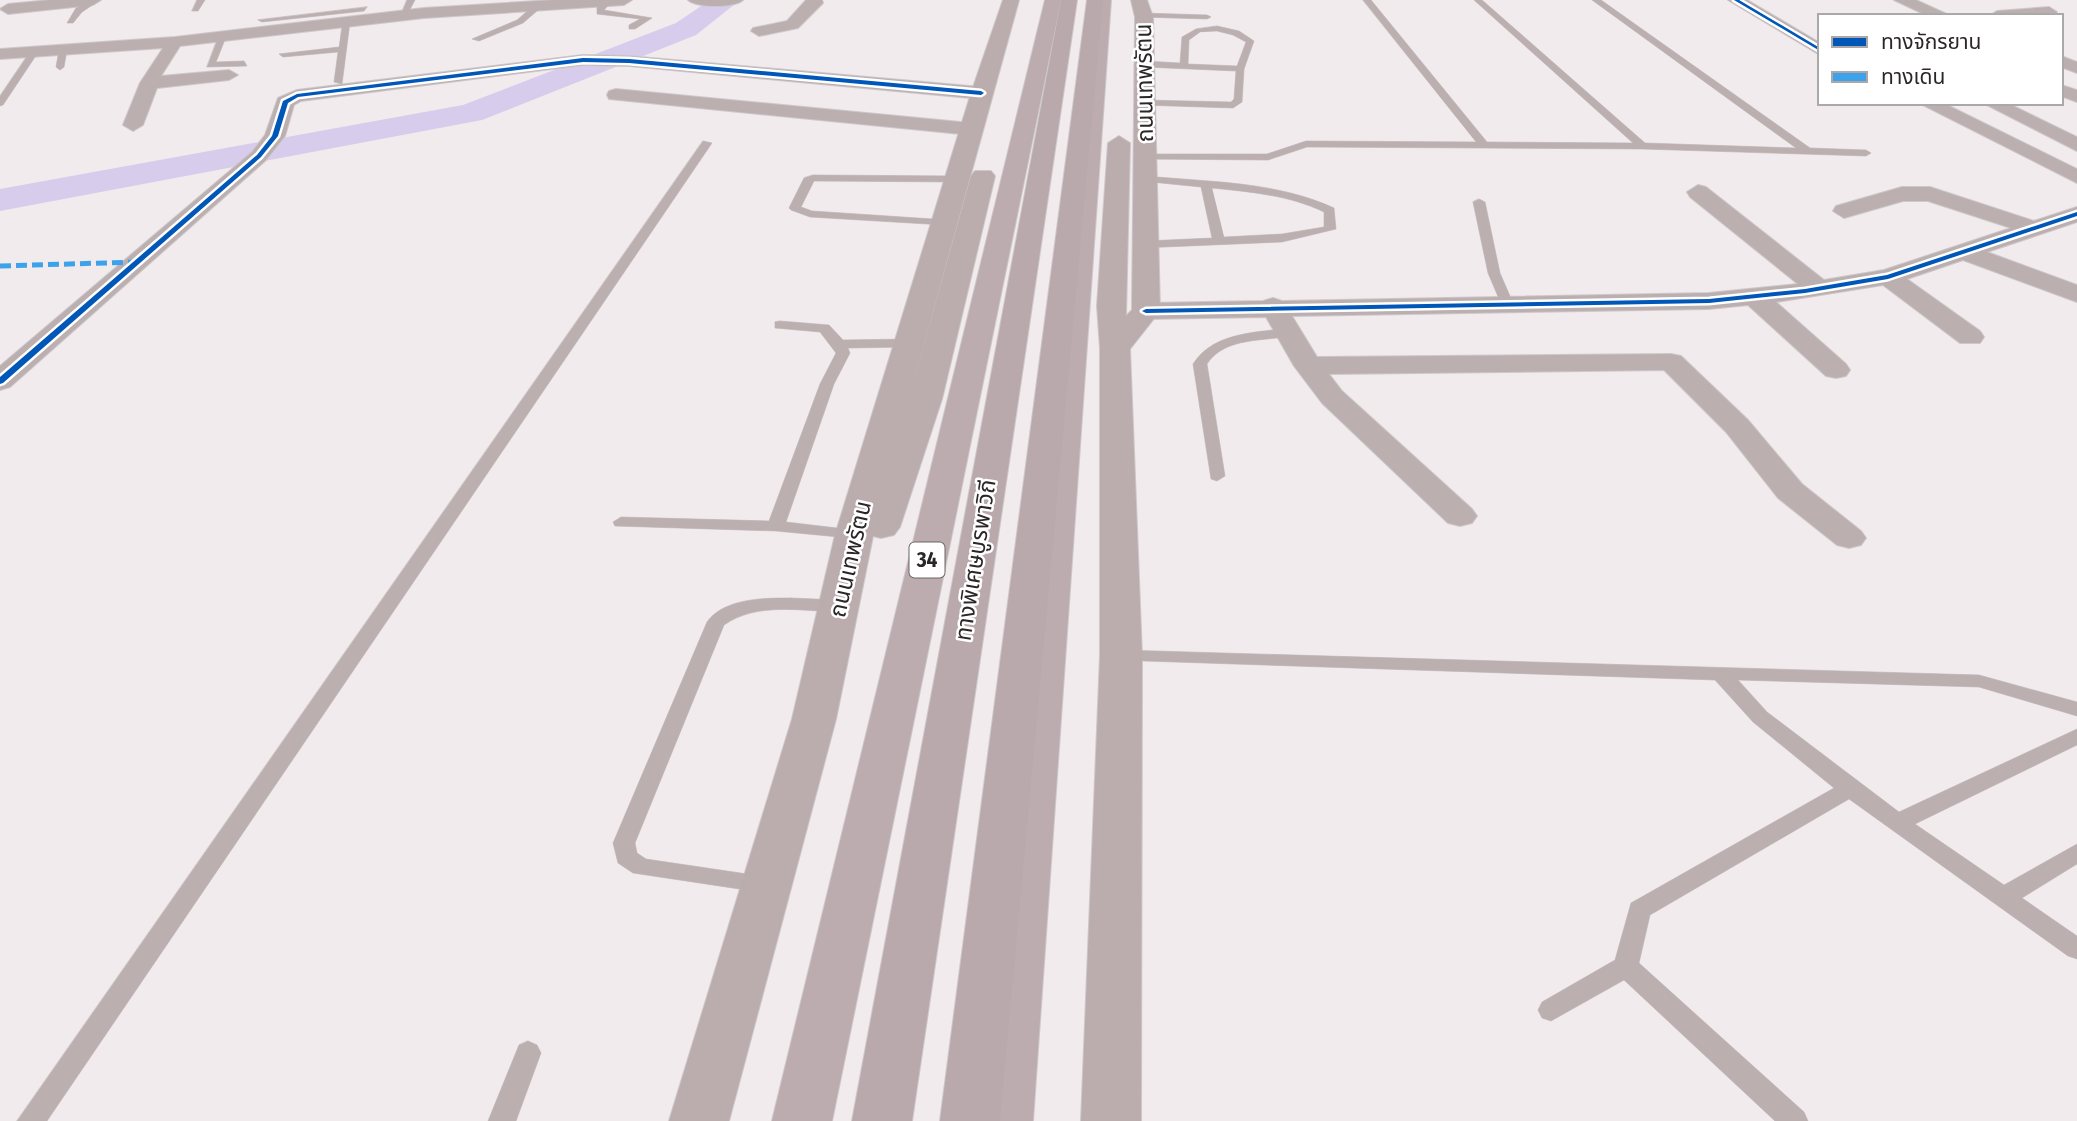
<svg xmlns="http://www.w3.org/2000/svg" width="2077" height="1121" viewBox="0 0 2077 1121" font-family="'Fira Sans Condensed','Noto Sans Thai',sans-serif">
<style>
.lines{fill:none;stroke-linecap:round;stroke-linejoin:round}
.river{fill:#d7ccec;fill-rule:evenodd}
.service-casing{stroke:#cdc8ca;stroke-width:1}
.minor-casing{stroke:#cdc8ca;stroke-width:2}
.secondary-casing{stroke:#cdc8ca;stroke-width:2}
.trunk-casing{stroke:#cdc8ca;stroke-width:2}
.motorway-casing{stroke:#cdc8ca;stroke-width:2}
.service{fill:#bcafb0;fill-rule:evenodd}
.minor{fill:#bcafb0;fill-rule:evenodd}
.secondary{fill:#bbacae;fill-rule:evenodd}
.trunk{fill:#bcacaf;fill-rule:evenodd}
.motorway{fill:#baa9ac;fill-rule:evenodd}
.quiet{stroke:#3ea2eb;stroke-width:5;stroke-dasharray:11 5;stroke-linecap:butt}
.cycleway-casing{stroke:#fff;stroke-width:5}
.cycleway{fill:#0057b8;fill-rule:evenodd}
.labels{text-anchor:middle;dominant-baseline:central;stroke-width:5;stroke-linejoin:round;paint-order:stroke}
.shield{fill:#fff;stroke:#6b6768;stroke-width:2}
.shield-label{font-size:21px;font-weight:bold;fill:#2b2628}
.street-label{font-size:23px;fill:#2b2628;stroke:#fff}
</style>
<rect width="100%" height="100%" fill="#f1ebee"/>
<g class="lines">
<path class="river" d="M710,0H740L696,35L482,120L0,211V189L463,105L676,23Z"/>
<g class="service-casing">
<path id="service" d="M91,0H100L82,12L73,23H67L76,8Z
M197,0H205L198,11H192Z
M407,0H415L406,17H400Z
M605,0L612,1L604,10L652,18L635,29H629V25L640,19L597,14V7Z
M1363,0H1371L1487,142L1633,143L1474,0H1482L1645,143L1796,148L1592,0H1601L1810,148L1866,150L1871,153L1866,156L1642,149L1307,147L1268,160L1141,159V155L1145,154H1267L1306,141L1476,142Z
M538,2L545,4L523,23L479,41L472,39L517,20Z
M367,7L364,11L262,22L258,20Z
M1143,13L1207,15L1211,17L1207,19L1140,17Z
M343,20L350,22L342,84L334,82L338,52L283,57L279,54L339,47Z
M1217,26L1239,31L1254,41L1244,69L1242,102L1233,108L1141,105L1139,103L1144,100L1231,102L1234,99L1236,71L1144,67L1140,64L1144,61L1180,63L1182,37L1196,29ZM1217,31L1233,35L1246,42L1237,66L1188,64L1189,40L1200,32Z
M219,35L226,37L216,62L244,61L247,66L207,67Z
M63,47L67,50L64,67L60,70L56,67L59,50Z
M32,49L39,51L3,105L0,106V96Z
M703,141L712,143L47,1121H17Z
M813,175L957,176L962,179L957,182L814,181L801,207L812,211L948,220V224L944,225L810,217L791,210L789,208L804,178Z
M1145,176C1208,182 1275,181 1334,208L1336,229L1282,242L1141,248L1139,245L1145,241L1212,238L1201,187L1141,181L1140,179ZM1212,188C1250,192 1289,195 1324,212V227L1282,234L1224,237Z
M1479,199L1485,202L1500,273L1513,303L1512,306H1502L1488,273L1473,202Z
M780,321L829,325L843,340L909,339L916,343L909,347L848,348L850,353L834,384L786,522L854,530L863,535L860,539L776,531L615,526L613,522L621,517L769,521L820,384L836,353L820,332L775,328V322Z
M1289,328L1294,329V335C1266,342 1225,336 1207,364L1225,476L1217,481L1211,479L1193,364C1214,332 1254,333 1289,328Z
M791,598L838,600L847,606L838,612C800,611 757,602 724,625L635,843L637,853L646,859L774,878L778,884L774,890L766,893L633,873L618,863L613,843L707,622C724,598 764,598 791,598Z
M1121,650L1979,675L2077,702V716L1979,687L1738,680L1767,712L1899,812L2077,729V745L1915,824L2004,885L2077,844V864L2022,898L2077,936V959L2068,956L1849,799L1650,915L1639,963L1804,1112L1808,1121H1775L1624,980L1551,1021L1542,1018L1538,1010L1542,1002L1615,960L1631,903L1834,788L1753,722L1715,680L1114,660L1111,656Z
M528,1041L537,1045L541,1053L516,1121H488L519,1045Z"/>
</g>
<g class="minor-casing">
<path id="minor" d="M50,0H101L93,5L8,14L0,9L8,4Z
M553,0H632L624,5L424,18L180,46L161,76L229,70L238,75L229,80L157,88L143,125L133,131L123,125L140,83L163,48L0,59V49L175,37L424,8Z
M688,0H743C734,8 697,8 688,0Z
M806,0H822L823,3L798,28L759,36L751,31L753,28L787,21Z
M1728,0H1747L1820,43V55Z
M1894,0H1916L1951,16H1928Z
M2049,7L2057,12L2054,15L1989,16L1997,11Z
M583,55L629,56L981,87L990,93L981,99L629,66L583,65L301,101L294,105L285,136L266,160L10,387L0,390V366L252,152L265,135L278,98L297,90Z
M2061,56L2077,62V73L2061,67Z
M2061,85L2077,90V102L2061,96Z
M616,89L971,123L981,129L971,135L609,99L607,95L609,91Z
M1919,103H1943L2077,169V183Z
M1983,103H2007L2077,137V151Z
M1698,185L1706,187L1824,280L1884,270L2011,228L1928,201H1903L1844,218L1833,211L1836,206L1902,187H1930L2034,221L2077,207V222L1987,252L2077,285V302L1963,260L1907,279L1980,331L1984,337L1980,343H1960L1883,285L1776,302L1846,364L1850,370L1846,376L1836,378L1826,376L1748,305L1709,309L1292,316L1317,357L1671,354L1681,356L1748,420L1802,484L1861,531L1866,538L1861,545L1849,548L1837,545L1778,498L1726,432L1664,370L1329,374L1342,391L1472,509L1477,516L1472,523L1460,526L1448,523L1322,403L1294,366L1266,317L1146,319L1137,317L1133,311L1137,305L1146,303L1263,301L1273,298L1282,301L1709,293L1798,284L1690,197L1687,192Z"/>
</g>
<g class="secondary-casing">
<path id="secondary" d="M1003,0H1019L907,406L971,176L975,171H991L995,176L942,399L900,527L894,535L881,538L873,536L836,719L729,1121H669L792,719L835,535L971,93Z
M1131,0H1147L1153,17L1160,311L1130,349L1142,656L1141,1121H1081L1100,656V348L1097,306L1108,143L1119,136L1130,143L1126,316L1132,310L1135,17Z"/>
</g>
<g class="trunk-casing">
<path id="trunk" d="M1045,0H1061L832,1121H772Z
M1095,0H1111L1033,1121H973Z"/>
</g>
<g class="motorway-casing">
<path id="motorway" d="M1061,0H1077L912,1121H852Z
M1087,0H1103L1000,1121H940Z"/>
</g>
<use href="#service" class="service"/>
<use href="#minor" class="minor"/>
<use href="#secondary" class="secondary"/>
<use href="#trunk" class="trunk"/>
<use href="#motorway" class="motorway"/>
<path class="quiet" d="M0,266L138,262"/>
<g class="cycleway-casing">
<path id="cycleway" d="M1734,0H1739L1820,48V51Z
M583,58L629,59L981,91L984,93L981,95L629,63L583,62L298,97L288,103L278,136L261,157L3,383L0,384V377L257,155L272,136L283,101L297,94Z
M2077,212V216L1888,279L1805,293L1709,303L1146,313L1142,311L1146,309L1709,299L1805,289L1887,275Z"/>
</g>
<use href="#cycleway" class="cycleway"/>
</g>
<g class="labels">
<rect class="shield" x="909.5" y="542.5" width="35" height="35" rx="5"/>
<g class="shield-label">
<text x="927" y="560">34</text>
</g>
<g class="street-label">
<text transform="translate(1144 83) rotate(-91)">ถนนเทพรัตน</text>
<text transform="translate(850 559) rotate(-77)">ถนนเทพรัตน</text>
<text transform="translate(975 560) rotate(-81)">ทางพิเศษบูรพาวิถี</text>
</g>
</g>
<rect x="1818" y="14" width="245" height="91" fill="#ffffff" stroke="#aaa8a9" stroke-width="2"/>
<rect x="1832" y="37" width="35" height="10" fill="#0057b8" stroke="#aaa8a9" stroke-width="2"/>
<text x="1881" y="49" font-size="21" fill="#2b2628">ทางจักรยาน</text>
<rect x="1832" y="72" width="35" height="10" fill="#3ea2eb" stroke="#aaa8a9" stroke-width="2"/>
<text x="1881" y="84" font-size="21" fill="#2b2628">ทางเดิน</text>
</svg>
